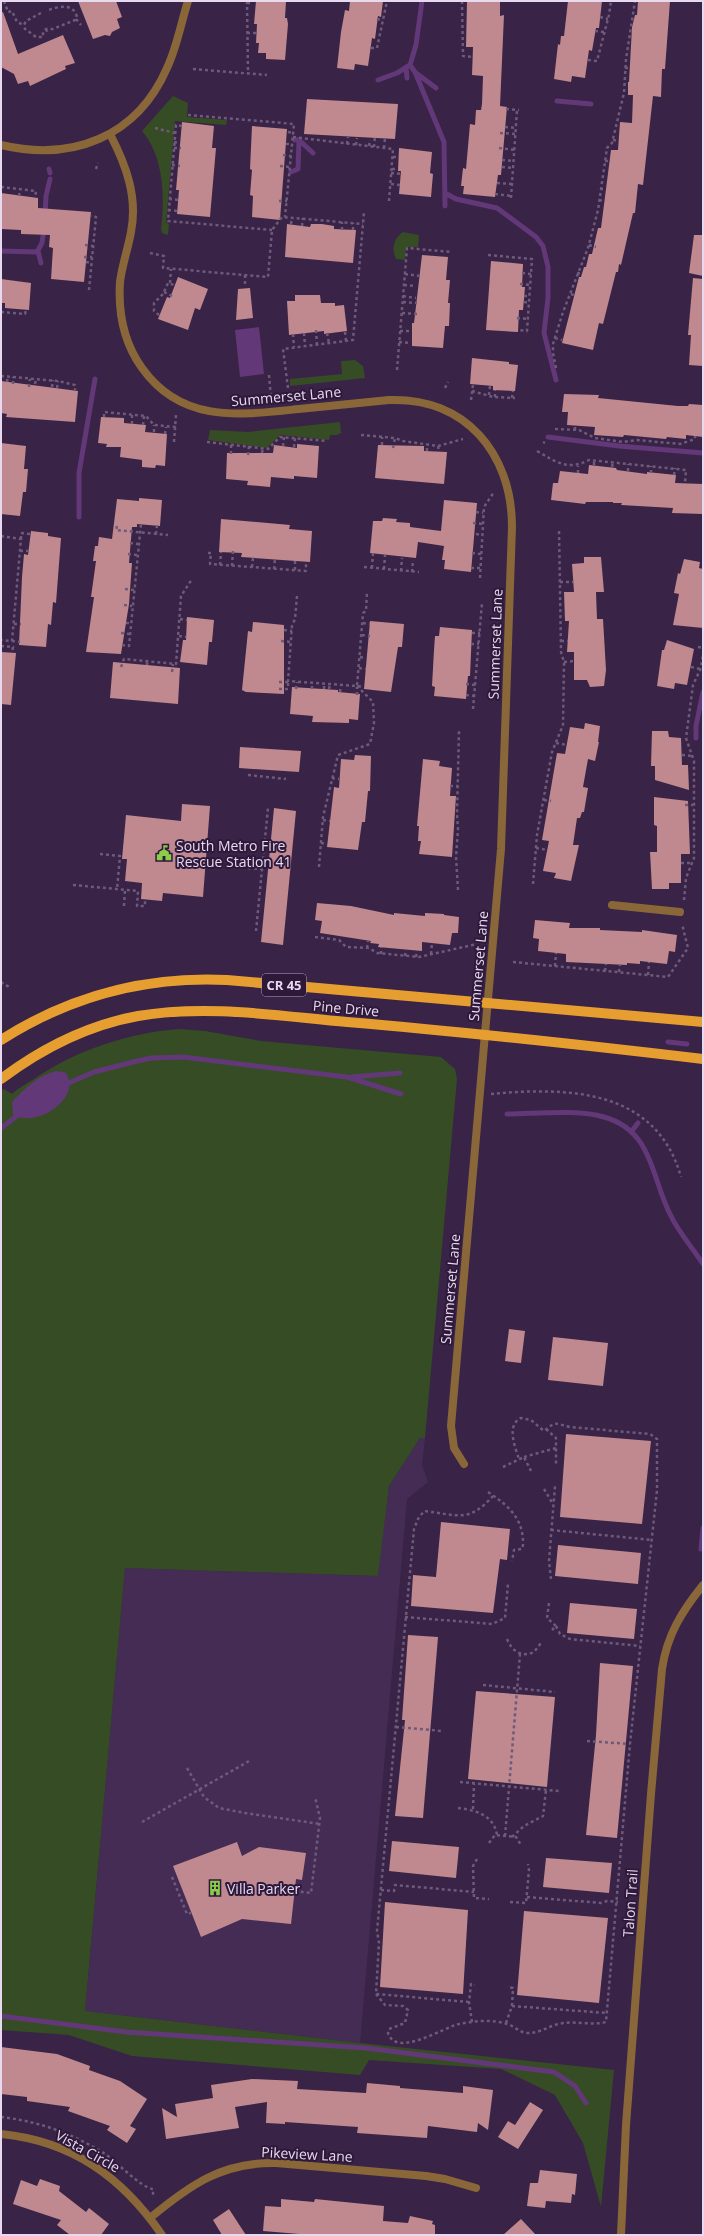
<svg xmlns="http://www.w3.org/2000/svg" width="704" height="2236" viewBox="0 0 704 2236" font-family="'Open Sans',sans-serif">
<style>
.built{fill:#452c54}
.green{fill:#364c25}
.water{fill:#623878}
.lines{fill:none;stroke-linecap:round;stroke-linejoin:round}
.stream{stroke:#623878;stroke-width:5}
.building{fill:#bf898f}
.path{stroke:#6e5a7a;stroke-width:2.5;stroke-dasharray:3 3;stroke-linecap:butt}
.minor{stroke:#8a6739;stroke-width:8}
.tertiary{stroke:#8a6739;stroke-width:8}
.primary{stroke:#e69e30;stroke-width:10}
.labels{text-anchor:middle;dominant-baseline:central;stroke-width:4;stroke-linejoin:round;paint-order:stroke}
.shield{fill:#2f193b;stroke:#b09fba;stroke-width:1}
.shield-label{font-size:13px;font-weight:bold;fill:#e7d9f0}
.street-label{font-size:14px;fill:#e7d9f0;stroke:#2f193b}
.poi-label{font-size:14px;fill:#e7d9f0;stroke:#2f193b;text-anchor:start}
</style>
<rect width="100%" height="100%" fill="#392346"/>
<path class="built" d="M420,1438H425L422,1465L428,1482L407,1499L360,2043L85,2011L125,1568L377,1576L389,1486Z"/>
<path class="green" d="M173,96L188,103L187,117L227,120L226,125L175,121L166,222L169,224L168,235L162,233L161,229C165,197 164,157 142,131Z
M403,232L419,235L418,247H406L405,260L396,259C391,249 394,238 403,232Z
M355,360L363,366L365,378L290,386V379L342,374L341,361Z
M340,422L341,433L337,435H330L329,440L280,435L267,448L208,440L210,430L248,432Z
M179,1029L205,1031L261,1041L441,1057L455,1069L457,1079L425,1438H420L389,1486L378,1576L125,1568L85,2011L360,2043L614,2070L601,2207L583,2143L555,2095L501,2069L369,2060L360,2075L132,2056L69,2035L1,2030V1091L4,1089L12,1094C18,1088 26,1084 34,1079C76,1050 128,1033 179,1029Z"/>
<path class="water" d="M259,327L264,374L240,377L235,330Z
M56,1071L65,1072C82,1094 47,1120 25,1118C21,1118 17,1116 13,1115L12,1102C25,1088 37,1076 56,1071Z"/>
<g class="lines">
<path class="stream" d="M410,65L415,72L444,142L445,206
M406,67L407,78
M416,73L436,88
M378,80L397,73L410,65L416,45L422,1
M557,101L591,104
M295,140H299L313,153
M49,169L50,173
M291,172L298,169L299,140
M445,193L456,199L497,208L536,237L543,246L548,267V298L544,333L556,380
M45,215L46,196L50,179
M1,251L37,252L42,243L44,229
M38,251L41,263
M548,437L619,446L703,453
M79,517V473L95,379
M696,738V726L703,692
M668,1042L687,1044
M351,1077L400,1073
M64,1085L94,1072L133,1062L151,1058L183,1057L347,1077L401,1094
M507,1114C534,1114 578,1109 604,1117C654,1131 651,1179 671,1216C679,1233 693,1248 703,1264
M1,1128L21,1113
M631,1132L638,1123
M701,1549L703,1528
M1,2016L126,2032L366,2048L554,2072L575,2086L586,2103"/>
</g>
<path class="building" d="M78,1H116L122,17L117,19L120,28L112,32L110,36L105,35L93,39Z
M256,1H286L285,18H287L288,24L285,60L266,59V53H258L259,43H256L257,24H254Z
M350,1H383L381,17L378,16L375,39L372,38L368,66L355,64L354,70L337,68L341,32L345,10L349,11Z
M467,1H500V16L504,15L500,106L507,107L501,175H498L495,197L463,194L464,186H461L463,168L466,169L470,124L475,125L476,110H481L482,104L483,76L472,75L473,47H466Z
M568,1H602L599,28H596L592,51L589,50L585,78L572,76L571,82L554,79L558,44L560,45L561,36H564Z
M638,1H670L665,69H662L661,97L653,96L643,185L638,184L635,213H633L621,265L619,264L618,272H616L603,324L599,323L593,350L562,343L579,277H581L584,267H586L589,254H592L598,228H601L611,150H618L620,122L632,123L633,95H628V82H629L632,27L635,15H637Z
M3,12L18,54L63,35L75,63L65,66L66,69L30,86L28,81L18,84L14,74L1,67V13Z
M307,99L398,104L395,139L304,134Z
M182,122L214,126L212,148H216L210,217L177,214L179,190H176Z
M252,126L287,129L280,220L252,217L253,196L250,195L252,170L250,169Z
M399,148L432,152L430,173L433,174L431,197L399,194L401,171H398Z
M1,193L38,198V208L91,212L84,282L51,279L53,248L49,247L50,235L21,234V230L1,229Z
M287,224L310,227L311,224H322L334,226V229L356,230L353,263L285,257Z
M694,235H703V276L689,273Z
M422,255L448,257L446,280H450L448,303H450L449,326H445L443,348L412,346V323H414Z
M491,261L523,264L522,287H525L523,310H519L518,332L486,330Z
M178,277L208,289L200,310L195,308L188,330L158,319L167,297L170,298Z
M693,278L703,279V366L689,365L691,335H688Z
M1,279L31,283L29,310L5,308V303H1Z
M250,288L253,318L236,320L238,289Z
M295,295H320L321,303H335V306L344,305L347,331L324,334V331L289,335L287,301H295Z
M472,358L509,362V364L518,365L515,391L493,390V386L470,384Z
M1,381L78,391L75,422L6,417L7,414L1,413Z
M564,394L599,395L598,398L678,406H688L689,404L703,405V437L686,435V439L667,437L666,439L624,435L623,437L594,435L595,427L567,425L568,412H562Z
M101,417L124,418V423L146,425L145,432L167,434L165,466L156,465L155,468L142,467V460L120,457L121,447H106L107,444L98,443Z
M1,443L26,446L24,469H28L26,492H23L20,516L1,514Z
M297,444L319,446L317,478L294,476V479L271,477L270,487L247,485L248,481L226,479L227,453H273L274,445L297,448Z
M378,445L424,446V451L447,452L444,484L375,478Z
M589,465L616,468L617,470L647,474V472L676,475L675,483L703,484V514L672,513L673,508L621,505L622,503H613V502H586L585,504L551,500L553,483H558L560,471L588,474Z
M139,498L162,500L160,526L137,524V527H132L129,563H132L129,604L121,654L86,652L94,597H91L96,561H93L95,546H98L99,537L112,539L117,499L139,501Z
M444,500L477,503L471,572L444,569L445,560H442L444,546L418,542L416,558L370,553L373,521H382L383,518L397,519L396,522L410,523V527L441,531Z
M221,519L290,525L289,529L312,531L310,562L241,557L242,553L219,552Z
M31,531L48,533V536L61,538L56,603L53,602L51,625L48,624L46,647L19,645L22,577L24,554L28,555Z
M584,557H601L604,592H596L597,619H603L606,670L604,686L590,687L587,680H574V652H567L569,621H565L564,592H574L572,564L584,563Z
M684,559L700,562L699,568L703,569V628L673,625L679,594L674,593L678,573L680,574Z
M187,617L214,620L212,642H209L207,665L180,662L183,640H186Z
M370,621L404,624L402,647H398L391,692L364,689Z
M253,622L284,625V694L246,692L242,690L248,631L252,632Z
M440,627L472,630L470,676H468L466,699L434,696L435,687L432,686L434,650L435,636H439Z
M667,640L694,649L687,685L675,683L674,689L657,686L662,650H664Z
M1,652L16,653L11,705L1,704Z
M113,662L180,668L178,704L110,698Z
M292,687L338,690V692L360,694L358,720L349,719V723L312,722L313,716L290,714Z
M585,723L600,726L598,742H599L595,761L588,759L583,787L588,788L584,812H582L580,818H577L573,845H579L571,881L554,878L556,873L543,871L549,841L542,840L557,753L565,754L570,727L584,729Z
M652,731H668L669,737L681,738L682,765H688L689,790L655,780V766H651Z
M240,747L301,751L299,772L239,768Z
M355,755L371,756L370,791H368L365,822H362L358,850L327,847L334,787L339,788L341,759L354,760Z
M423,759L440,761L439,766L452,768L450,796H456L452,857L419,854L421,841H418L419,826H417Z
M654,797L688,801L690,854H681V883H669V889H652L650,852H657V826L654,825Z
M182,804L210,806L203,897L163,893L162,901L141,899L142,883L125,881L127,859H122L126,815L181,821Z
M274,808L296,811L283,945L261,942Z
M317,903L351,906L394,915V913L425,916V913L444,914V915L459,917L458,933H452L450,945L422,942V951L378,947L379,944L370,943L371,941L320,933L322,921L315,920Z
M535,920L570,923L569,928H600V930L642,932V930L677,935L675,952L669,951L667,964L640,961V964L627,963V965L566,962V954L538,951L539,939L533,938Z
M509,1329L525,1331L521,1363L505,1361Z
M553,1337L608,1343L603,1386L548,1380Z
M566,1434L651,1441L642,1524L560,1517Z
M441,1522L510,1529L507,1560L500,1559L493,1613L411,1606L413,1575L436,1577Z
M558,1545L641,1553L638,1584L555,1576Z
M570,1603L637,1609L634,1639L567,1633Z
M408,1635L438,1637L423,1818L395,1816L405,1720H402Z
M600,1663L633,1666L617,1838L586,1835L596,1735Z
M476,1691L555,1697L547,1787L468,1779Z
M392,1841L459,1847L456,1878L389,1871Z
M237,1842L242,1856L259,1847L306,1853L302,1880L296,1879L291,1924L242,1919L201,1937L173,1866Z
M546,1858L612,1863L609,1893L543,1887Z
M385,1902L468,1910L463,1994L380,1987Z
M524,1911L608,1918L599,2003L517,1995Z
M1,2047L57,2054L90,2066L89,2070L120,2081L147,2099L130,2126L136,2129L127,2143L107,2130L110,2126L68,2111L70,2107L27,2101V2097L1,2094Z
M252,2079L298,2081L297,2089L366,2093L367,2083L400,2086V2088L463,2093V2086L493,2090L488,2130L478,2123L477,2132L428,2126L427,2138L357,2133L358,2127L285,2122V2124L266,2123L267,2102L235,2107L239,2128L166,2139L162,2108L177,2117L175,2104L213,2098L211,2085Z
M530,2102L543,2110L518,2149L498,2137L508,2121L515,2125Z
M540,2170L577,2174L575,2195L572,2194L571,2203L546,2201L545,2208L527,2206L530,2183H538Z
M40,2179L60,2186L59,2191L86,2212L89,2208L109,2224L101,2235H70L57,2225L61,2220L13,2204L21,2180L37,2186Z
M281,2199L314,2202L315,2199L384,2206L383,2221L408,2223L410,2216L433,2221L432,2224L435,2225V2235H311L263,2231L265,2206L281,2207Z
M229,2209L242,2229L246,2235H222L213,2220Z
M521,2219L536,2235H503Z"/>
<g class="lines">
<path class="path" d="M4,1L8,12L12,11L17,22L24,25
M247,1L248,72
M462,1L463,56L473,57
M247,3H252
M41,13L26,21L24,25L25,29L36,37H43V32L46,29H53L75,20L77,17C73,2 58,7 48,10
M600,17L608,19
M76,19L81,25
M377,19L383,20
M46,29L48,34
M595,31L604,32
M247,33H256
M371,48H377L387,1
M588,60L597,61L609,15L611,1
M625,68H631
M193,69L267,75
M506,109L519,110
M188,115L294,124L285,217
M182,126L176,125L168,221L272,230
M505,127L516,128
M155,128L175,133
M288,132L293,133
M500,133L517,134
M293,137L393,149L389,201
M613,140L618,141
M174,142L180,143
M286,144H292
M347,144L348,137
M356,145L357,138
M369,146L370,140
M374,147L375,136
M174,148H181
M384,148L385,138
M499,148L515,150
M283,155L291,156
M393,157H399
M502,160L514,161
M605,161H610
M172,165L180,166
M280,166L290,167
M502,167L514,168
M96,169L98,163
M392,169H398
M391,173L402,174
M497,183L512,184
M391,184L400,185
M1,187L36,191L35,198
M600,189H604
M495,194L511,196
M19,196L20,189
M511,198L517,110
M169,199L179,200
M599,200L604,201
M279,201H287
M168,210L178,211
M291,224L292,217
M302,226L303,218
M342,230V222
M353,230V223
M85,245L93,246
M589,245L596,247
M150,253L164,256L163,268L268,277L272,230L282,217L363,224
M488,255L532,259L527,331L518,330
M84,257H92
M86,262L92,263
M522,273L531,274
M577,273L582,274
M405,274L420,276
M245,275V287
M170,283L171,269
M520,284L530,285
M404,285L416,286
M89,290L96,217L91,216
M164,292L172,296
M571,294L576,296
M403,296L416,298
M524,296H529
M403,302L417,303
M524,302L529,303
M1,312L25,314L26,310
M402,313L417,314
M159,315L154,311V303L163,294L168,283L174,285
M517,318L528,319
M316,330L317,345
M400,331H412
M345,332L346,341
M304,333L305,346
M327,333L329,343
M293,334L294,347
M555,338L562,340
M399,342L410,343
M556,368L553,353V344L563,312L588,248L598,210L607,148L612,143L624,93L626,59L635,1
M397,370L407,248L451,252
M269,375L271,398
M1,376L58,381L75,385V390
M7,382L8,376
M13,384V377
M35,384L36,379
M29,387L30,379
M52,387L53,380
M57,388L58,381
M288,388L283,349L353,340L364,212
M445,388L448,382
M472,391L493,397L515,398
M489,395L490,386
M495,397V390
M512,398L513,391
M471,400L473,385
M104,417V412L146,416L154,425L176,427
M132,424V415
M143,425L144,416
M555,429L579,430L595,438L623,442L637,440L680,444L695,439V436
M575,430V425
M154,432V425
M165,434L166,427
M361,435L395,438L403,441L438,446L463,439
M174,442L176,415
M207,442L268,449L280,437L327,441
M543,442L545,443
M382,445V437
M283,446L284,437
M438,446L439,451
M294,447L295,438
M393,448L395,438
M427,451V445
M537,451C556,462 568,471 589,460L686,470L685,483
M262,453L263,448
M231,454V445
M248,455L249,446
M594,465V461
M612,467L613,462
M628,471V464
M578,473V466
M651,473V466
M674,475L675,468
M476,512L483,513
M473,523L483,524
M117,526L116,530L168,535
M156,534L157,525
M476,534L482,535
M1,536L21,539L12,641L1,640
M21,539V533L30,534
M130,543L138,544
M20,551H29
M208,553H211L210,564L306,571V562
M472,553L481,554
M128,554L137,555
M220,565L221,552
M232,566L233,551
M252,567L253,558
M364,567L419,572
M372,568L373,553
M471,568H481
M274,569L275,558
M384,569L385,555
M295,570V561
M401,571L402,558
M412,572L413,560
M480,578L484,507L494,492
M560,582H573
M125,589L134,590
M297,596L295,619L292,626L288,681L357,686L363,613L366,611L367,592
M124,605L132,606
M180,619L187,620
M126,623H131
M363,623L370,624
M14,624H21
M284,630L292,631
M121,633L130,634
M472,633H480
M362,635L370,636
M179,636L186,637
M12,641L20,642
M281,641L291,642
M561,641H568
M471,644H479
M122,645L129,646L141,524
M1,646L13,647L12,652
M698,647L703,648
M360,657L366,658
M564,662L574,661
M147,665V661
M121,667L124,659L176,664L181,596L192,579
M691,667L700,669
M359,668L366,669
M172,672L173,664
M279,682H288
M466,684L475,685
M358,686L364,687
M279,689H288V681
M296,689L297,682
M312,689V683
M324,689V684
M329,689L330,684
M340,692L341,685
M357,695V687
M466,695L474,696
M473,709L482,603
M556,743L567,745
M682,755L692,756
M248,775L286,779
M332,778L339,779
M450,786H458
M544,800L551,801
M685,805H693
M323,820L330,821
M321,843L327,844
M536,848L547,850
M100,854L120,856L117,889
M681,863H692
M319,867L323,817L338,755L370,744L374,723L373,702L357,686
M248,868L262,869
M533,884L537,835L552,752L563,725L564,662L561,652L559,530
M73,885L138,891L137,906H145V900
M458,890L456,857L458,829L457,814L459,731
M684,900L686,878L694,858V761L686,738L693,685L701,668L703,654
M124,906L125,890
M256,931L268,808
M315,937L339,940L346,947L369,948L377,953L419,957L477,944
M367,948L368,941
M381,954V947
M431,954L432,943
M405,956L406,950
M416,957L417,951
M513,962L668,977L688,948L682,924
M555,966L556,953
M605,971L606,964
M619,972L620,965
M648,975L649,962
M1,982L9,987
M491,1094C567,1087 656,1088 681,1177
M546,1429L556,1438V1466
M524,1457L556,1448
M503,1467L524,1457L531,1471
M544,1489L553,1504
M488,1492C508,1505 524,1519 523,1545L522,1549L514,1550L512,1561
M551,1530L652,1540
M551,1579L549,1561L555,1486
M549,1603L547,1618L556,1626L552,1630
M405,1617L492,1624L505,1618L508,1584
M556,1626L560,1634L570,1639L640,1646
M507,1639C512,1651 521,1658 534,1652L541,1643
M483,1685L555,1692
M396,1727L442,1731
M587,1741L630,1744
M187,1768L204,1797L219,1808L245,1813L320,1824
M460,1782L559,1791
M458,1808C475,1810 494,1815 497,1835
M473,1809L474,1784
M142,1822L251,1760
M505,1836L520,1654
M512,1837L524,1826L543,1816L546,1790
M489,1843L495,1835L516,1837L521,1845
M477,1859L473,1866L474,1898L489,1899
M172,1877L187,1914L191,1913
M259,1887L311,1893L320,1818L315,1797
M381,1890L394,1891L395,1885L474,1892
M527,1897L601,1903L607,1901L618,1902
M510,1902L526,1903L529,1870L528,1864
M376,1994L385,2005L403,2006L408,2010L405,2023L389,2029L388,2033C396,2059 446,2026 459,2024C474,2021 493,2019 507,2024C514,2026 519,2032 526,2033C538,2034 547,2027 558,2024C574,2020 591,2026 606,2022L630,1744L657,1490V1439L650,1434L570,1427C555,1424 557,1420 544,1431L531,1420L521,1418C506,1425 515,1447 519,1459
M469,2002L376,1994L379,1943L377,1931L414,1529L418,1519L424,1511C458,1515 469,1523 493,1496
M512,2006L607,2013
M472,2022L469,2002L471,1984L475,1985
M506,2023L512,2006L513,1988L507,1987
M1,2117C37,2121 71,2133 102,2152C115,2160 141,2188 153,2189V2197"/>
<path class="minor" d="M110,134C126,165 138,197 131,232C128,249 122,265 120,282C118,313 124,343 142,368C182,424 240,415 299,409C329,406 359,403 389,400C465,397 512,453 512,527L501,849L451,1426L454,1448L464,1464
M612,905L680,912
M1,2134C72,2141 122,2177 162,2235
M150,2218C190,2185 222,2162 276,2163L426,2176L445,2179L476,2188
M621,2235L626,2125L651,1794L662,1669C667,1635 682,1611 703,1585"/>
<path class="tertiary" d="M1,145C72,162 137,137 167,68C177,47 181,23 188,1"/>
<path class="primary" d="M1,1040C70,996 145,976 227,980L703,1022
M1,1079C41,1049 88,1025 138,1016C207,1004 278,1016 347,1022C466,1032 584,1045 703,1059"/>
</g>
<defs>
<g id="civic-bare" transform="scale(1.2)"><path d="M-.6-6.5H3V-4.5H.6V-3L4-1V1h2V6H-6V1h2V-1L-.6-3ZM-1.2 2.5V6h2.4V2.5Z" fill="#8ace48" stroke="#2f193b" stroke-width="2.5" paint-order="stroke"/></g>
<g id="building-bare" transform="scale(1.2)"><path d="M-4-6H4V6H1V3H-1V6H-4ZM-2.5-4.3h1.7v1.8h-1.7ZM.8-4.3h1.7v1.8H.8ZM-2.5-1h1.7V.8h-1.7ZM.8-1h1.7V.8H.8Z" fill="#8ace48" stroke="#2f193b" stroke-width="2.5" paint-order="stroke"/></g>
</defs>
<g fill-rule="evenodd">
<use href="#civic-bare" x="164" y="853"/>
<use href="#building-bare" x="215" y="1888"/>
</g>
<g class="labels">
<rect class="shield" x="262" y="974" width="44" height="22" rx="3"/>
<g class="shield-label">
<text x="284" y="985">CR 45</text>
</g>
<g class="street-label">
<text transform="translate(286 396) rotate(-5)">Summerset Lane</text>
<text transform="translate(495 644) rotate(-88)">Summerset Lane</text>
<text transform="translate(478 966) rotate(-85)">Summerset Lane</text>
<text transform="translate(346 1008) rotate(5)">Pine Drive</text>
<text transform="translate(450 1289) rotate(-85)">Summerset Lane</text>
<text transform="translate(630 1903) rotate(-86)">Talon Trail</text>
<text transform="translate(88 2151) rotate(29)">Vista Circle</text>
<text transform="translate(307 2154) rotate(3)">Pikeview Lane</text>
</g>
<g class="poi-label">
<text x="176" y="845">South Metro Fire<tspan x="176" dy="16">Rescue Station 41</tspan></text>
<text x="227" y="1888">Villa Parker</text>
</g>
</g>
<rect width="704" height="2236" fill="none" stroke="#e7d9f0" stroke-width="4"/>
</svg>
